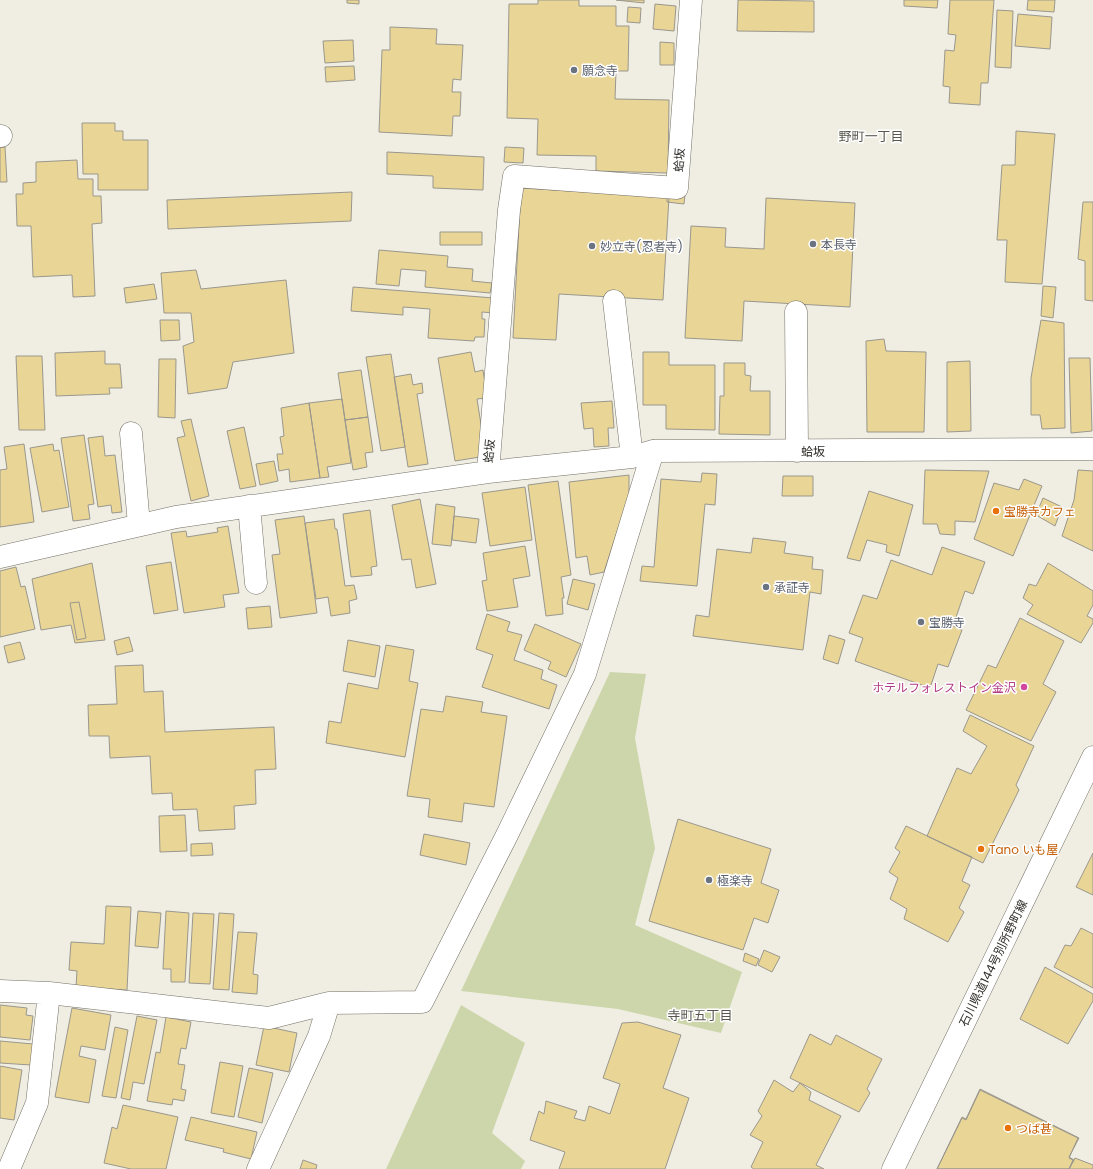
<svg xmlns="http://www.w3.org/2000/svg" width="1093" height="1169" viewBox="0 0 1093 1169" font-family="Poppins,'Noto Sans JP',sans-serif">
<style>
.green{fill:#cdd6ab}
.building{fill:#e9d696;stroke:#9a978d}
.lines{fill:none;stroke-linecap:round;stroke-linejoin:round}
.minor-casing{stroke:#737067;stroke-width:23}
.major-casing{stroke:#737067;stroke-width:23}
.minor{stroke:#fff;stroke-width:22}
.major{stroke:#fff;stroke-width:22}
.worship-dot{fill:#6b7280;stroke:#fff;stroke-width:1.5}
.food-dot{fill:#e8710a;stroke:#fff;stroke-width:1.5}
.hotel-dot{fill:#d1479c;stroke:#fff;stroke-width:1.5}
.labels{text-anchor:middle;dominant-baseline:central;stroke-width:3;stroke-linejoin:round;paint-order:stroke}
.worship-label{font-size:12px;fill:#5b616d;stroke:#fff;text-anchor:start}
.street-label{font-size:12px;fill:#2e2d29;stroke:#fff}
.food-label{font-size:12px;fill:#c56008;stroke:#fff;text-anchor:start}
.hotel-label{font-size:12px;fill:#b23c85;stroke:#fff;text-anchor:end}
.neighbourhood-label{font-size:13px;fill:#59564d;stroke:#fff}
</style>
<rect width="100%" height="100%" fill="#f0eee3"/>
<path class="green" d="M610,672L646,674L635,738L655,848L635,925L742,972L721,1033L618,1009L461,991Z
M461,1005L525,1043L492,1133L525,1161L521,1169H386Z"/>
<path class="building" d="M347,0H359V4L347,3Z
M538,0H579V6H616V26H629L628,71H616L615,99L669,100L668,173L596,171V156L537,155L538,119L507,118L509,4H538Z
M616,0H644V3Z
M738,0L814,1V32L737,31Z
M904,0H938L937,8L904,6Z
M950,0H994L988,83H981L980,105L949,103L950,87L943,86L945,50L954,51L956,35L948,34Z
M1028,0H1055L1054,12L1027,10Z
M655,4L676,6L674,31L653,29Z
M628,7L641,8L640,23L627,22Z
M997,10L1013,11L1011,68L995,67Z
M1018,14L1052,17L1050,49L1015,46Z
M390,27L437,29L436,44L463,45L461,80L453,79L452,92H461L460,116H453L452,136L379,132L382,50H390Z
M353,40L354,61L325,63L323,41Z
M660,42L674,43V65H660Z
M354,66L355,80L326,82L325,67Z
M82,123H115V131H123V140H148V190H98V174H83Z
M1016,131L1055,134L1042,284L1005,282L1007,240H997L1002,165H1015Z
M0,147H5L7,182H0Z
M505,147L524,148L523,163L504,162Z
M387,152L484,157L483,190L433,188V176L387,174Z
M77,160L78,179H93V196H101L102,223L92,224L95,296L73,297L72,275L33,277L31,226H17L16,194H23V183L36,182V162Z
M521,188L669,197L663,300L559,294L556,340L513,338Z
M352,192L351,221L168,229L167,200Z
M667,194L685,195L684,204L667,202Z
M766,198L855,203L850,307L744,301L742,341L685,338L691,226L726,228L725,247L764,249Z
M1083,202H1093V301L1085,300V261L1078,259Z
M440,232H482V245H440Z
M379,250L448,256L447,267L473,269L472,281L492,283L490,293L425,287L426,271L401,269L399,286L376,284Z
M196,270L201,289L286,280L294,353L233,362L227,388L188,394L183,346L194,342L191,313H164L161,273Z
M154,284L157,299L126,303L124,288Z
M1043,286L1056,287L1053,318L1041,316Z
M353,287L494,298V313L482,312V319H485L484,337H475L474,341L428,338L430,309L403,307V315L351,311Z
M160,320H179L180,340L161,341Z
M1041,320L1064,323L1065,428L1042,429L1040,415H1031V378Z
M884,339L886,351L926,352L924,432H867L866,341Z
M105,351V364H120L122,388H109L110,394L56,396L55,353Z
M471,352L475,372L483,370L487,398L477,399L486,456L455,461L438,358Z
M643,352H669V365H715V430L666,429V405H643Z
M391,354L405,447L381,451L366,357Z
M16,356H42L45,430H19Z
M1069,358H1090L1092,431L1071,433Z
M159,359H176L175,418L158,417Z
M970,361L971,431L947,432V362Z
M724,363H745V375L751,376L750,391H770V435L719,434L720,396H724Z
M361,370L368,417L345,420L338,373Z
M411,374L413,385L422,383L423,393L417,394L428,464L408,467L394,377Z
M342,399L351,463L327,467L329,477L320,478L309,403Z
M612,401L614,428H608L609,446L594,447L593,428L584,429L581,403Z
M309,403L320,478L290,482L289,469L279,471L277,454H283L280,437L284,436L281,408Z
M368,417L373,452L365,453L367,467L353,470L345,420Z
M191,419L209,496L191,501L177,438L185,436L181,421Z
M244,427L256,486L240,489L227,431Z
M84,435L94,504L88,505L90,519L73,521L61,438Z
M103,436L105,456L115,455L122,512L112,513L111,505L98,507L88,438Z
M24,444L34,522L0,527V470L7,469L4,447Z
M53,444L54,451L59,450L69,507L42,512L30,448Z
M274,461L278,481L260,485L256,464Z
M925,470L989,471L975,522L955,521V535L940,534L937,524H923Z
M1078,470L1093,471V551L1062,536L1074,500Z
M702,473L717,474L715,505L705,504L697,586L640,581L642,566L654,567L661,479L701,482Z
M629,475V495L604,572L590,575L587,556L576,558L569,482Z
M783,476H813V496H782Z
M1024,479L1042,486L1013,556L974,539L994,483L1019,490Z
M558,481L571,575L561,577L564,598H562L563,614L546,616L528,485Z
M525,487L532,540L490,546L482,493Z
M869,491L913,505L899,556L886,552L887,545L867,540L860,561L847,558Z
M1043,498L1062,507L1055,526L1036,515Z
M420,499L436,584L416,588L411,559L402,560L392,505Z
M436,504L455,507L451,546L432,544Z
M370,510L377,566L371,567L372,575L351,577L343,514Z
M304,516L317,613L280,618L272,555L280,554L275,520Z
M454,516L479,519L476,543L452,540Z
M334,519L335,529H337L345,586L354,585L357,599L349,601L350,613L331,616L328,597L316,599L305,523Z
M228,526L239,593L223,595L225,607L184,613L171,533L186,531L187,537L218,532L217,528Z
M753,538L786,542L784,553L813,557L812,569L823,570L821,594L810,592L803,650L693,636L696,615L709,617L717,549L751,553Z
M525,546L530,576L513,579L518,607L487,611L482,581L487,580L483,553Z
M942,547L985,562L973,594L965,591L953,626L962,630L948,667L938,664L930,688L855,661L863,638L849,633L863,595L877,599L891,560L932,575Z
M171,562L178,610L154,614L146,566Z
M92,563L105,640L75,643L71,625L41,630L32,579Z
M1048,563L1093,591V605L1087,616L1093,619V623L1081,643L1027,614L1033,605L1023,598L1029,584L1036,586Z
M16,567L21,587L25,586L35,629L0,637V571Z
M573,579L595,584L588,610L567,604Z
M79,602L86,638L77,640L70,603Z
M270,606L272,627L248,629L246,608Z
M487,614L510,622L507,631L522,635L514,660L543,670L541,679L557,685L549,709L482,687L493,655L476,649Z
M1020,618L1064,641L1043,684L1056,692L1031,741L966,710L988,665L996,668Z
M535,624L581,644L566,677L548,669L551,662L524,650Z
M829,635L845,640L838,664L823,659Z
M129,637L133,651L117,655L114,641Z
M348,640L380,646L375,677L343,671Z
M20,642L25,659L8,663L4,646Z
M386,645L414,650L409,681L418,683L405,757L326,743L329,721L341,723L348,683L378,689Z
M143,665L144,692L163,691L165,732L274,727L276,769L255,770L256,804L234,806L235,829L199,831L197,809L173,810L172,793L152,794L150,756L110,758L109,736H89L88,705L117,704L115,666Z
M446,696L483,702L481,712L507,716L494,807L464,803L462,822L428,817L430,799L407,796L421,709L443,712Z
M970,715L1034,746L1016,785L1019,790L983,863L927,836L957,768L971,774L987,746L963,731Z
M185,815L187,851L160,852L159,816Z
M678,819L771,849L761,883L779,890L768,923L754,918L743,950L649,921Z
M906,826L972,857L962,881L970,885L959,908L964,912L948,942L904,919L907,909L890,899L898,878L889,872L900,852L895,848Z
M424,834L470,843L466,865L420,855Z
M212,843L213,855L191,856V844Z
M1093,853V895L1076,887Z
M106,906L131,907L127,990L76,987L77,971L69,970L71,942L104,944Z
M138,911L161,913L158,948L135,946Z
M166,911L189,913L185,982H171V969H163Z
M193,913L214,914L210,984L189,983Z
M219,913L234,914L229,990L213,989Z
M1081,928L1093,934V988L1054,967L1065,945L1071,946Z
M238,932L257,933L253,974L258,975L257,994L232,992Z
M764,950L780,957L772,972L758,965Z
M745,953L759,959L756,966L743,961Z
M1045,967L1093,994V1001L1068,1044L1020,1019Z
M0,1005L27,1008L26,1015L33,1016L30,1040L0,1037Z
M72,1008L111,1015L105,1050L81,1046L79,1056L96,1060L89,1103L55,1097Z
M137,1016L157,1020L144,1084L133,1082L130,1100L121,1098Z
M166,1017L191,1022L186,1049L181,1048L178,1064L185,1065L181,1089L186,1090L184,1101L173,1099L172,1105L147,1101L156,1052L160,1053Z
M638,1022L681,1035L663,1088L689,1098L665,1169H559L565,1152L530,1140L539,1111L544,1114L546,1101L577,1111L574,1118L585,1121L589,1106L610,1114L620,1084L603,1078L622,1023Z
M264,1026L297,1033L289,1072L256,1065Z
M115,1027L128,1030L116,1098L102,1096Z
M810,1034L831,1045L836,1035L882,1059L867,1089L870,1093L859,1112L790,1078Z
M0,1041L33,1044L31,1065L0,1063Z
M220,1062L243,1066L234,1117L211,1113Z
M0,1066L22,1070L14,1120L0,1118Z
M249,1068L273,1073L262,1123L238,1117Z
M774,1080L793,1092L800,1083L811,1092L809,1100L841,1116L816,1165L824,1169H754L751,1167L763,1142L750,1135L762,1116L758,1111Z
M980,1089L1079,1138L1069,1157L1074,1160L1069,1169H937L962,1117L966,1119Z
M980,1090L1078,1138L1069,1158L1073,1160L1069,1169H937L962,1118L966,1120Z
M123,1105L178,1117L166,1169H131L104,1163L112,1127L117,1129Z
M191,1117L257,1132L251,1159L223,1152L224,1149L185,1140Z
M1075,1158L1093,1165V1169H1069Z
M303,1160L317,1165L316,1169H300Z"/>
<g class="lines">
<g class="minor-casing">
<path id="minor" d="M0,136H1
M614,301L632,457
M796,312L797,451
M131,433L139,525
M488,472L509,210L514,176L677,188L691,0
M249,506L256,583
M0,557L176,517L488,472L632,457L653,451L1093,449
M0,991L49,993L269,1018L329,1003L422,1002L507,835L585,674L653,451
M9,1169L37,1103L49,993
M258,1169L319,1036L329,1003"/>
</g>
<g class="major-casing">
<path id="major" d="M893,1169L1093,757"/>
</g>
<use href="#minor" class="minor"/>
<use href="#major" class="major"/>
</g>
<g class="worship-dot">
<circle cx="574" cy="70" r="4"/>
<circle cx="813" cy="244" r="4"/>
<circle cx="592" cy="246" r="4"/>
<circle cx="766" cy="587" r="4"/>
<circle cx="921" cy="622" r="4"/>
<circle cx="709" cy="880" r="4"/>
</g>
<g class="food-dot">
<circle cx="996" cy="511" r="4"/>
<circle cx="981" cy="849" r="4"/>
<circle cx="1008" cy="1128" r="4"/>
</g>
<circle class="hotel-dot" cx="1024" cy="687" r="4"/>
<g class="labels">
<g class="worship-label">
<text x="582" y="70">願念寺</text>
<text x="821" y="244">本長寺</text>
<text x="600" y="246">妙立寺(忍者寺)</text>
<text x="774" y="587">承証寺</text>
<text x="929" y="622">宝勝寺</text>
<text x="717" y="880">極楽寺</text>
</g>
<g class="street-label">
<text transform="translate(679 160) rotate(-86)">蛤坂</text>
<text transform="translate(489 451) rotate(-85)">蛤坂</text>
<text x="813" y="451">蛤坂</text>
<text transform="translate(993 963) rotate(-64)">石川県道144号別所野町線</text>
</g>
<g class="food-label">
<text x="1004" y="511">宝勝寺カフェ</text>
<text x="989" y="849">Tano いも屋</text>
<text x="1016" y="1128">つば甚</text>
</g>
<g class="hotel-label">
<text x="1016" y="687">ホテルフォレストイン金沢</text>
</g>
<g class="neighbourhood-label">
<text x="871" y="136">野町一丁目</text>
<text x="700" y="1015">寺町五丁目</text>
</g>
</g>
</svg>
